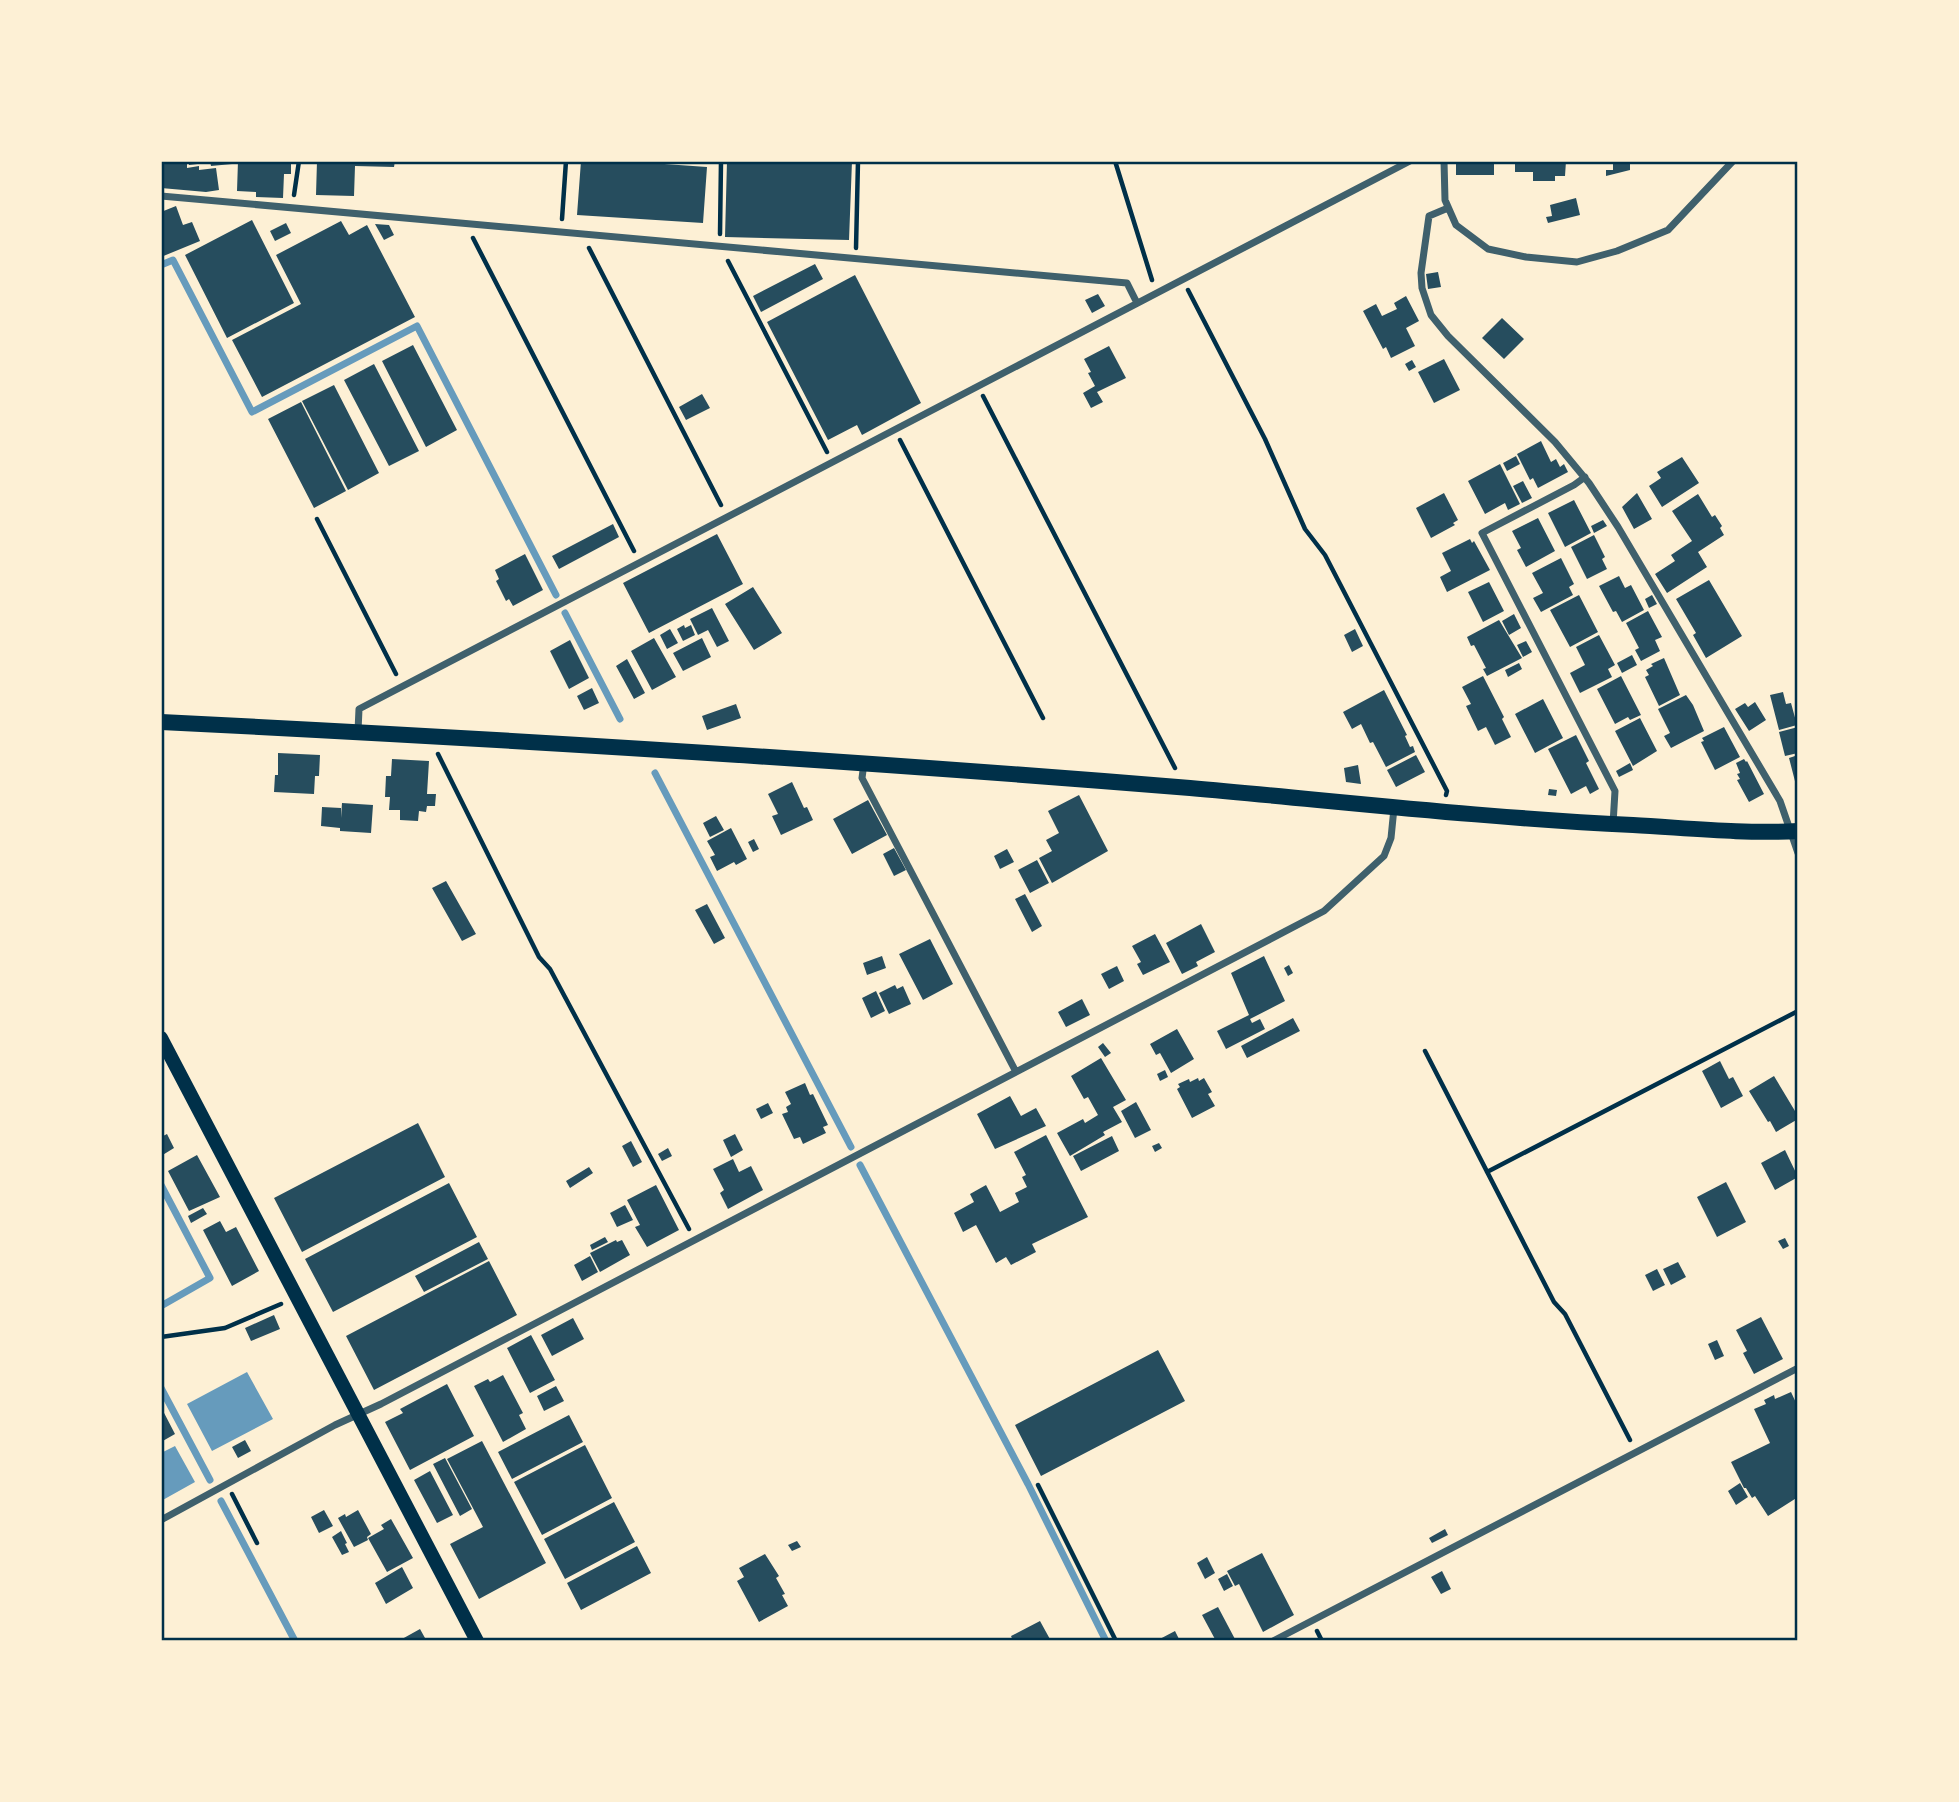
<svg xmlns="http://www.w3.org/2000/svg" width="1959" height="1802" viewBox="0 0 1959 1802" font-family="Quicksand,sans-serif">
<style>
.water{fill:#669bbc}
.lines{fill:none;stroke-linecap:round;stroke-linejoin:round}
.stream{stroke:#669bbc;stroke-width:7}
.building{fill:#264d5e}
.path{stroke:#003049;stroke-width:4.5}
.minor{stroke:#3f606c;stroke-width:7}
.secondary{stroke:#003049;stroke-width:14}
.primary{stroke:#003049;stroke-width:16}
.neatline{fill:none;stroke:#003049;stroke-width:2.5}
</style>
<rect width="100%" height="100%" fill="#fdf0d5"/>
<path class="water" d="M247,1372L273,1419L212,1451L187,1404Z
M175,1446L195,1482L161,1501V1453Z"/>
<g class="lines">
<path class="stream" d="M161,265L173,260L252,412L417,326L556,595
M565,613L620,719
M655,773L851,1147
M860,1165L1028,1484L1106,1641
M161,1185L210,1278L161,1306
M161,1388L210,1480
M221,1501L295,1641"/>
</g>
<path class="building" d="M187,161V168L199,166V170L216,168L219,190L206,192L161,188V164Z
M188,161H206V163L189,165Z
M210,161H232V164L211,166Z
M238,161H291V174H284L283,198L256,197V192L237,191Z
M317,161H395L394,167L355,166L354,196L316,195Z
M581,161H622L707,167L703,223L577,215Z
M727,161H852L849,240L725,237Z
M1456,161H1494V175H1456Z
M1515,161H1566L1565,176H1555V181H1533V172H1515Z
M1613,161H1630V170L1606,176V170H1613Z
M1576,198L1580,215L1548,223L1546,217L1552,216L1550,205Z
M176,206L183,225L192,222L200,241L161,257V212Z
M252,220L294,303L227,338L185,255Z
M341,221L349,235L367,225L415,317L262,397L232,340L301,304L276,255Z
M286,223L291,233L275,241L270,231Z
M375,224L389,225L394,235L384,240Z
M815,264L823,279L761,312L753,296Z
M1438,272L1441,287L1428,289L1426,274Z
M855,275L921,403L862,435L857,425L828,440L767,322Z
M1098,294L1105,306L1092,313L1085,300Z
M1406,296L1419,321L1406,328L1415,346L1391,358L1386,347L1383,349L1363,311L1376,304L1382,316L1397,309L1394,303Z
M1502,318L1524,339L1504,359L1482,338Z
M413,345L457,430L426,447L382,361Z
M1109,346L1126,378L1097,392L1103,402L1091,408L1083,393L1095,386L1088,373L1091,372L1084,359Z
M1444,359L1460,390L1434,403L1418,372Z
M1412,360L1416,367L1409,371L1405,364Z
M374,364L419,451L389,466L344,380Z
M334,385L379,473L348,490L302,401Z
M702,394L710,408L686,420L679,407Z
M301,402L346,491L314,508L268,419Z
M1541,441L1551,462L1556,459L1560,467L1564,464L1568,472L1538,488L1533,478L1530,480L1517,454Z
M1516,456L1520,464L1507,471L1503,463Z
M1682,457L1699,483L1662,507L1649,486L1661,478L1657,472Z
M1500,464L1520,504L1508,510L1505,503L1485,514L1468,481Z
M1523,481L1532,498L1522,503L1513,486Z
M1444,493L1458,520L1453,523L1455,525L1431,538L1416,508Z
M1637,493L1652,519L1634,529L1622,507Z
M1698,494L1712,517L1715,515L1722,526L1720,528L1724,535L1698,552L1707,567L1667,593L1655,574L1675,561L1671,555L1692,541L1672,511Z
M1574,500L1591,533L1565,547L1548,513Z
M1538,518L1555,551L1526,567L1517,550L1521,548L1512,531Z
M1603,520L1607,526L1594,533L1591,526Z
M613,524L619,537L559,569L552,556Z
M717,534L743,584L649,633L623,583Z
M1594,535L1605,557L1602,559L1607,569L1587,579L1571,547Z
M1470,539L1472,543L1474,541L1490,570L1447,592L1440,577L1451,571L1442,553Z
M525,554L543,590L513,606L509,599L506,601L496,581L499,579L495,570Z
M1561,558L1574,584L1569,587L1573,595L1541,612L1533,598L1543,593L1532,573Z
M1619,576L1625,588L1631,585L1644,610L1622,622L1616,611L1613,612L1599,586Z
M1709,580L1742,636L1706,658L1693,635L1696,633L1676,599Z
M1489,582L1504,611L1483,622L1468,592Z
M753,587L782,633L754,650L725,604Z
M1579,595L1598,632L1570,647L1550,610Z
M1652,595L1657,604L1649,608L1645,599Z
M712,608L729,641L717,647L708,630L698,635L690,619Z
M1648,611L1662,637L1655,640L1660,651L1641,661L1635,650L1639,648L1626,623Z
M1514,614L1521,628L1509,635L1502,621Z
M1499,620L1522,658L1487,676L1483,669L1486,668L1474,645L1471,646L1467,637Z
M684,625L685,628L691,625L695,635L683,641L677,629Z
M670,629L678,643L667,649L660,635Z
M1355,629L1363,646L1352,652L1344,635Z
M1599,635L1615,665L1608,669L1612,677L1580,693L1570,673L1585,665L1576,647Z
M654,638L676,677L652,690L631,651Z
M702,638L711,657L683,671L673,653Z
M570,640L589,678L569,689L550,651Z
M1526,641L1532,652L1523,657L1517,645Z
M1632,655L1637,665L1622,673L1617,663Z
M1664,658L1680,695L1659,706L1645,677L1649,675L1646,670L1653,666L1651,664Z
M627,659L645,693L634,699L616,666Z
M1519,663L1522,669L1508,677L1505,670Z
M1483,676L1504,717L1502,719L1511,737L1495,745L1486,727L1478,731L1466,706L1471,704L1462,687Z
M1621,676L1641,715L1630,720L1628,717L1615,724L1597,689Z
M592,688L599,703L584,710L577,696Z
M1384,690L1407,735L1405,736L1410,747L1413,746L1415,752L1386,767L1373,742L1370,743L1361,724L1352,729L1343,712Z
M1783,692L1786,704L1791,703L1797,725L1779,730L1770,695Z
M1686,695L1693,705L1704,731L1671,748L1664,736L1670,733L1658,709Z
M1543,699L1563,738L1535,753L1515,714Z
M1755,702L1766,720L1749,731L1735,709L1745,703L1748,707Z
M736,704L741,718L707,730L702,716Z
M1640,718L1657,751L1633,766L1615,731Z
M1724,727L1740,757L1715,770L1701,742L1704,741L1702,738Z
M1798,727V753L1785,756L1779,732Z
M1576,735L1589,761L1586,763L1599,789L1590,794L1586,786L1571,794L1548,749Z
M278,753L320,755L319,776H315L314,794L274,792L275,775H278Z
M1416,755L1425,772L1396,787L1387,770Z
M1798,755V789H1797L1789,758Z
M392,759L429,761L427,794H436L435,806H427L426,812L419,811L418,821L400,820V810H389L390,797H385L386,776H391Z
M1744,759L1746,762L1747,761L1764,794L1749,802L1737,780L1740,779L1737,774L1740,773L1736,763Z
M1630,763L1633,770L1619,777L1616,771Z
M1358,765L1361,784L1346,782L1344,768Z
M792,782L804,808L807,807L813,820L781,835L772,816L778,814L768,794Z
M1549,789L1557,790L1556,796L1548,795Z
M1079,795L1108,851L1052,883L1039,858L1052,851L1046,840L1059,833L1048,811Z
M868,800L887,835L852,854L833,819Z
M342,803L373,805L371,833L340,831V828L321,826L322,807L341,808V818Z
M716,816L724,830L710,837L703,823Z
M731,828L747,859L736,865L734,862L717,871L710,857L715,855L707,841Z
M754,839L759,849L753,852L748,842Z
M894,848L906,870L894,876L883,854Z
M1007,849L1014,862L1000,869L994,856Z
M1037,860L1049,883L1030,893L1018,870Z
M446,881L476,934L462,941L432,888Z
M1025,894L1042,926L1032,932L1015,899Z
M707,904L725,938L714,944L695,910Z
M1201,924L1215,952L1196,962L1198,966L1182,974L1166,943Z
M1155,934L1170,962L1143,975L1137,964L1141,962L1132,946Z
M930,939L953,984L923,1000L899,954Z
M882,956L886,968L867,975L863,963Z
M1264,956L1285,1001L1250,1019L1252,1023L1260,1019L1265,1029L1226,1049L1217,1031L1249,1015L1231,973Z
M1289,965L1293,973L1288,976L1284,968Z
M1117,966L1124,981L1109,989L1101,974Z
M895,985L897,989L903,986L911,1004L889,1014L879,993Z
M876,991L885,1011L871,1018L862,998Z
M1082,999L1090,1015L1066,1027L1058,1012Z
M1293,1018L1300,1031L1247,1058L1241,1046Z
M1177,1029L1194,1059L1171,1073L1160,1053L1156,1055L1150,1044Z
M1103,1043L1111,1053L1105,1057L1098,1047Z
M1101,1058L1126,1100L1113,1107L1122,1122L1103,1132L1105,1135L1070,1156L1057,1133L1083,1119L1085,1123L1098,1115L1088,1097L1084,1099L1071,1076Z
M1720,1061L1729,1079L1733,1077L1743,1096L1721,1108L1702,1071Z
M1165,1070L1168,1077L1160,1081L1157,1074Z
M1774,1076L1798,1116V1119L1776,1132L1770,1121L1768,1122L1749,1091Z
M1198,1078L1199,1081L1204,1078L1212,1092L1208,1094L1215,1106L1192,1118L1177,1089L1180,1087L1178,1084L1189,1079L1190,1082Z
M805,1083L810,1095L813,1094L828,1125L823,1127L826,1133L803,1144L800,1137L794,1139L782,1114L788,1112L786,1107L791,1104L785,1092Z
M1010,1096L1021,1116L1036,1108L1046,1126L995,1149L977,1114Z
M1136,1102L1151,1130L1135,1138L1121,1111Z
M768,1103L773,1113L761,1119L756,1109Z
M418,1123L445,1177L302,1252L274,1198Z
M167,1134L174,1148L161,1156V1137Z
M735,1134L743,1150L731,1157L723,1140Z
M1046,1135L1088,1217L1032,1244L1036,1252L1011,1265L1006,1257L996,1263L976,1225L963,1232L954,1213L974,1202L970,1194L986,1185L1000,1212L1019,1202L1015,1193L1027,1187L1022,1177L1026,1175L1014,1152Z
M1112,1136L1119,1151L1081,1171L1073,1156Z
M631,1141L642,1162L633,1167L622,1146Z
M1159,1143L1162,1148L1155,1152L1152,1146Z
M668,1148L672,1156L662,1161L658,1154Z
M1785,1150L1798,1177L1775,1190L1761,1163Z
M197,1155L220,1197L189,1211L168,1171Z
M733,1159L739,1172L751,1166L763,1190L728,1209L720,1193L724,1190L713,1169Z
M589,1167L593,1173L570,1188L566,1181Z
M1726,1182L1746,1222L1717,1237L1697,1197Z
M449,1183L477,1237L333,1312L305,1259Z
M656,1185L679,1230L647,1247L635,1227L640,1225L627,1200Z
M625,1205L633,1220L617,1227L610,1213Z
M203,1208L207,1214L191,1223L188,1216Z
M220,1221L226,1232L236,1227L259,1271L232,1286L203,1230Z
M605,1237L608,1242L592,1250L590,1245Z
M1785,1238L1789,1246L1783,1249L1778,1241Z
M616,1240L617,1242L622,1240L630,1255L600,1272L590,1253Z
M479,1242L488,1259L424,1292L415,1276Z
M590,1256L598,1272L582,1281L574,1265Z
M489,1261L517,1315L374,1390L346,1336Z
M1678,1262L1686,1277L1671,1285L1663,1269Z
M1657,1269L1665,1285L1653,1291L1645,1275Z
M274,1315L280,1329L251,1341L245,1328Z
M1761,1317L1783,1359L1754,1374L1743,1353L1747,1351L1736,1330Z
M573,1318L584,1339L552,1356L541,1335Z
M531,1335L555,1380L530,1393L507,1348Z
M1717,1340L1724,1356L1715,1360L1708,1344Z
M1158,1350L1185,1401L1041,1476L1015,1425Z
M503,1375L523,1413L519,1415L526,1429L503,1442L474,1386L488,1379L490,1382Z
M447,1384L474,1436L410,1470L385,1422L403,1413L400,1409Z
M556,1386L564,1401L544,1411L537,1396Z
M1791,1392L1798,1407V1497L1768,1516L1755,1496L1752,1498L1746,1488H1744L1731,1462L1770,1443L1754,1409L1766,1404L1764,1400L1774,1395L1775,1399Z
M161,1407L175,1434L161,1442Z
M569,1415L583,1442L512,1479L498,1452Z
M245,1440L251,1451L238,1458L232,1447Z
M482,1441L546,1563L479,1599L450,1544L483,1527L447,1459Z
M585,1445L612,1498L542,1535L514,1482Z
M445,1458L472,1509L460,1516L433,1464Z
M430,1471L453,1515L437,1523L414,1480Z
M1740,1483L1748,1497L1736,1505L1728,1491Z
M614,1502L635,1542L565,1579L544,1539Z
M324,1510L333,1526L319,1533L311,1517Z
M358,1510L371,1534L367,1537L368,1540L354,1547L338,1518L345,1514L346,1517Z
M391,1519L413,1558L387,1572L368,1538L384,1529L381,1525Z
M1445,1529L1448,1535L1432,1543L1429,1538Z
M341,1531L347,1543L345,1544L349,1552L342,1555L332,1537Z
M797,1541L801,1547L792,1551L788,1545Z
M637,1546L651,1573L581,1610L567,1583Z
M1262,1553L1294,1615L1263,1632L1239,1584L1235,1586L1227,1571Z
M765,1554L779,1576L776,1578L785,1594L782,1595L788,1606L759,1622L737,1581L744,1577L739,1568Z
M1207,1557L1215,1573L1205,1579L1197,1563Z
M402,1567L413,1588L386,1604L375,1583Z
M1442,1571L1451,1589L1441,1594L1431,1577Z
M1227,1574L1233,1586L1224,1591L1218,1579Z
M1218,1607L1236,1641H1216L1202,1615Z
M1040,1621L1051,1641H1013L1011,1636Z
M420,1629L425,1638L420,1641H403L402,1639Z
M1175,1631L1180,1641H1156Z"/>
<g class="lines">
<path class="path" d="M1115,161L1152,280
M294,195L299,161
M562,219L566,161
M720,234L721,161
M473,238L634,551
M589,248L721,505
M856,248L858,161
M728,261L827,452
M1188,290L1265,439L1305,529L1325,555L1447,791L1446,795
M983,396L1175,768
M900,440L1043,718
M317,519L396,674
M438,754L539,957L550,969L689,1229
M1425,1051L1554,1302L1565,1314L1630,1440
M1487,1172L1798,1011
M161,1337L225,1328L281,1304
M1038,1485L1116,1641
M232,1494L257,1543
M1317,1631L1322,1641"/>
<path class="minor" d="M1444,161L1445,200L1456,225L1488,249L1526,257L1577,262L1617,251L1668,230L1733,161
M161,196L1127,283L1137,303
M1448,208L1429,216L1421,273L1422,288L1431,315L1448,336L1555,442L1589,483L1618,527L1780,801L1798,853
M1585,477L1574,485L1482,533L1615,791L1613,824
M358,731L359,709L1410,161
M864,763L862,778L1016,1072
M161,1520L335,1425L381,1404L1324,911L1384,856L1391,838L1394,808
M1273,1641L1798,1368"/>
<path class="secondary" d="M161,1038L477,1641"/>
<path class="primary" d="M161,722C504,739 847,760 1190,788C1338,801 1485,818 1633,825C1688,828 1743,834 1798,831"/>
</g>
<rect width="1959" height="1802" fill="none" stroke="#fdf0d5" stroke-width="326"/>
<rect x="163" y="163" width="1633" height="1476" class="neatline"/>
</svg>
